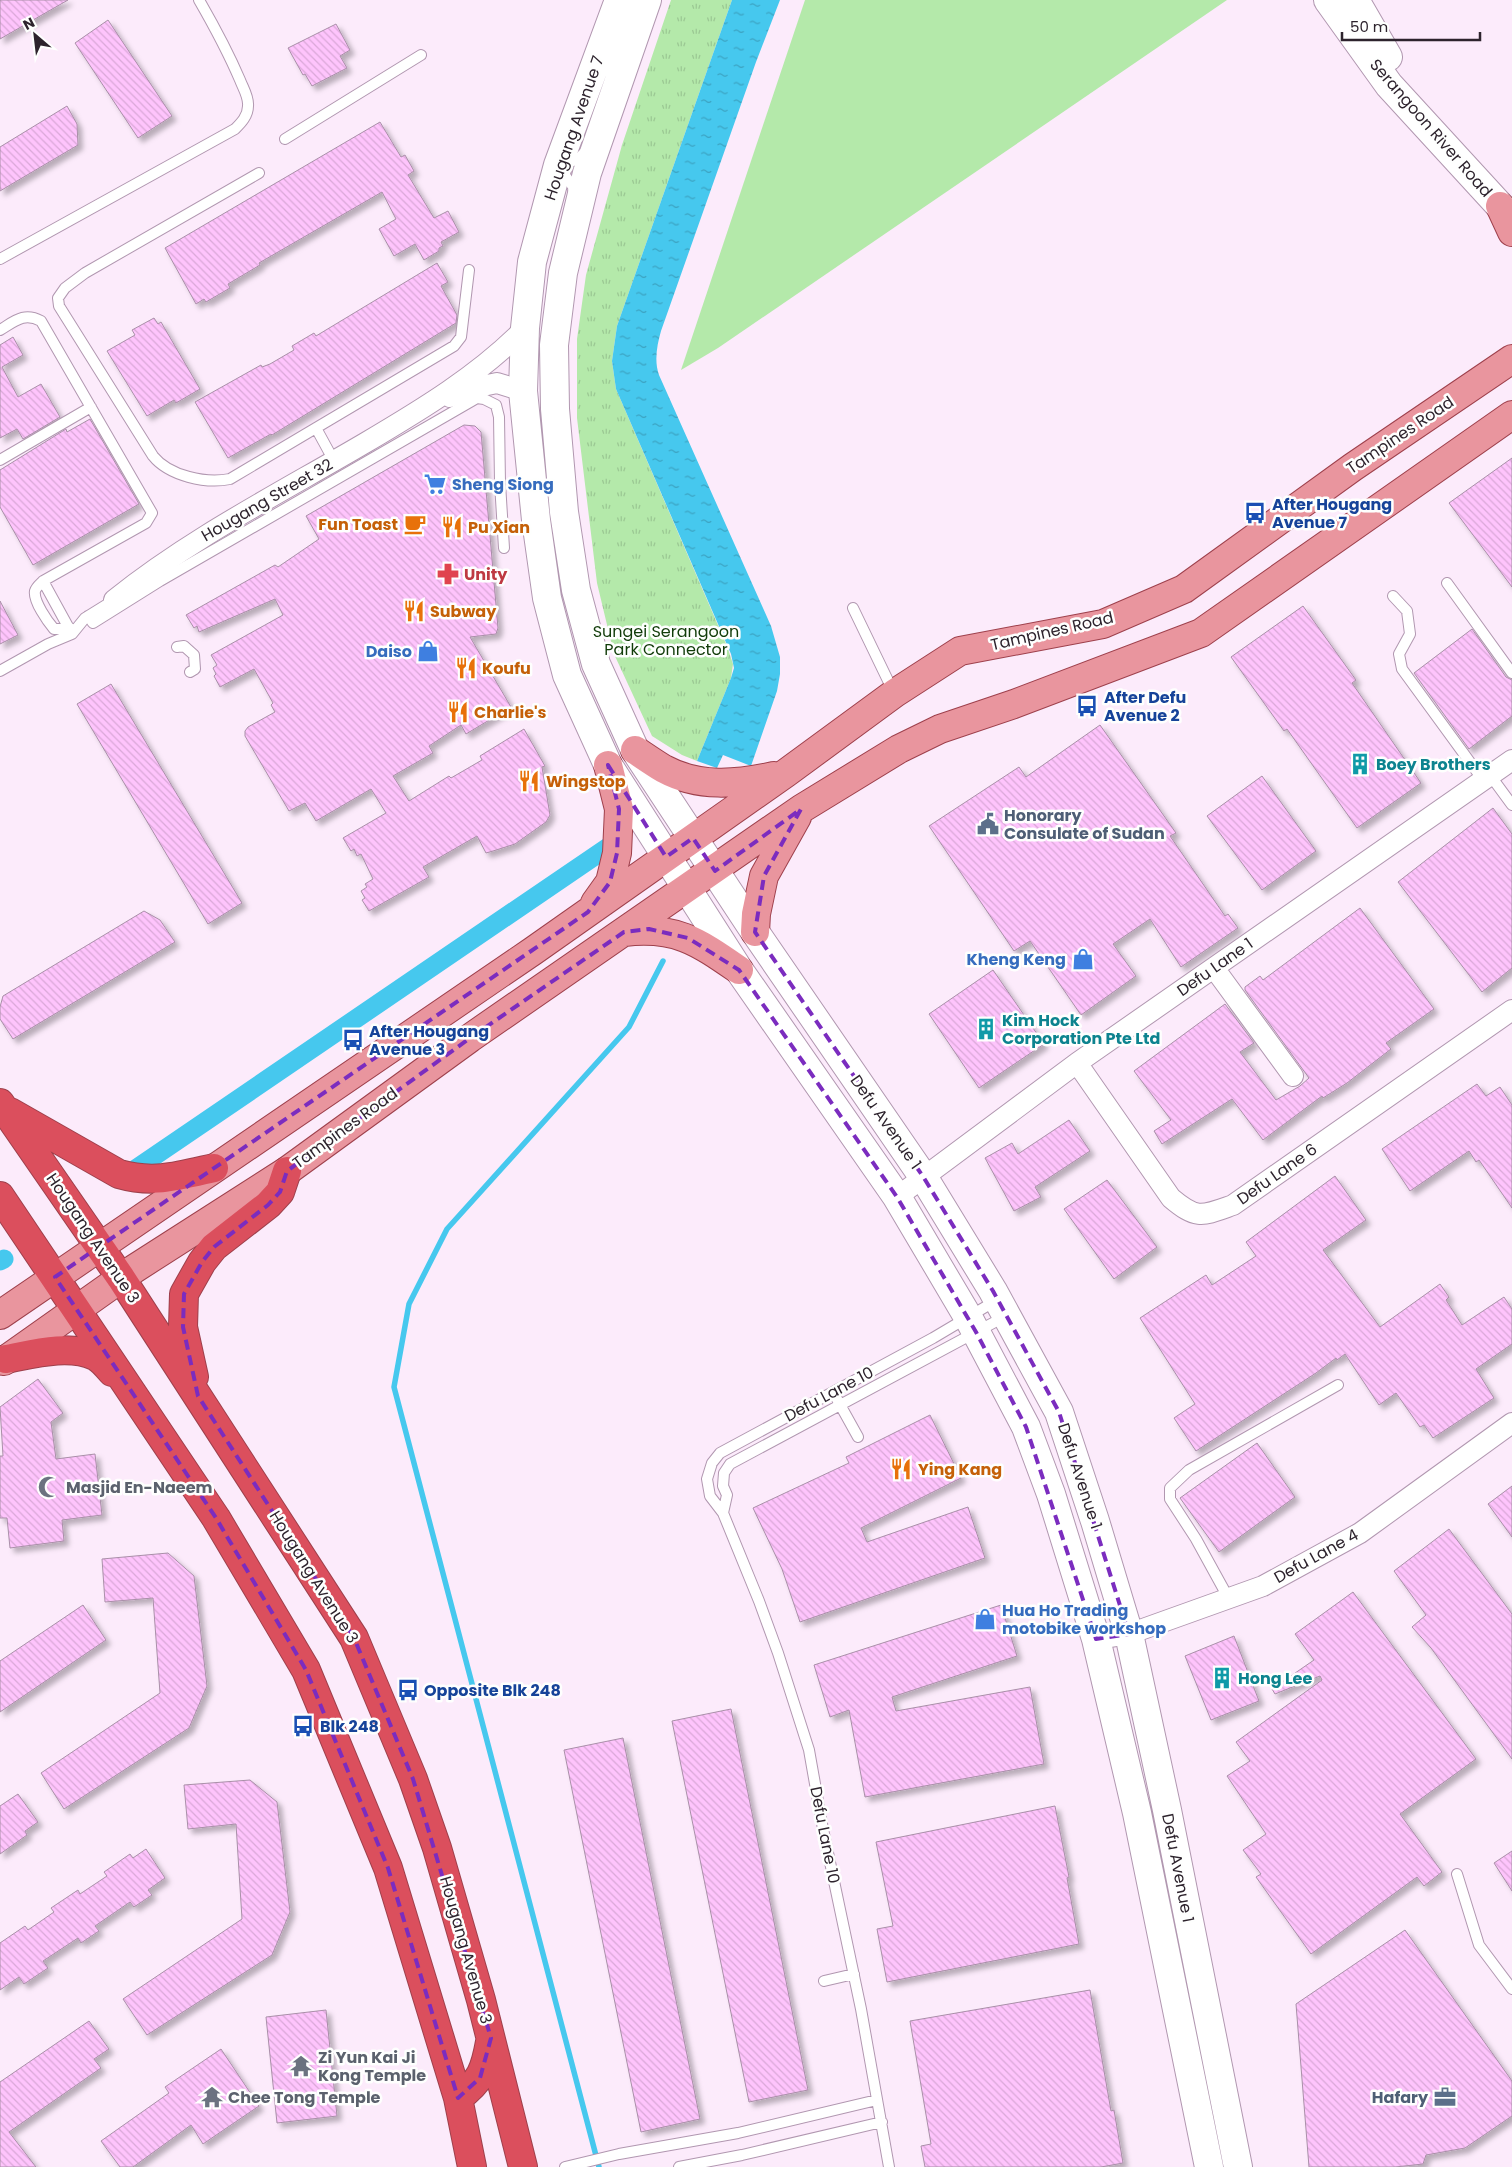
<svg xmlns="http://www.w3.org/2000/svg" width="1512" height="2167" viewBox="0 0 1512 2167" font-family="Poppins,sans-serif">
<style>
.grass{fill:#b4e9aa}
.park{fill:url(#park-tufts)}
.water{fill:url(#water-ripples)}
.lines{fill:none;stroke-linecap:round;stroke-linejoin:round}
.stream{stroke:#46c8ee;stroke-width:5.5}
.canal{stroke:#46c8ee;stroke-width:19}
.building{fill:url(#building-back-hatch);stroke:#a98fa8;filter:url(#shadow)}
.lane-casing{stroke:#b197b0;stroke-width:12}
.street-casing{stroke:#b197b0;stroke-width:22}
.secondary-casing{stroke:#b197b0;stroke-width:30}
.primary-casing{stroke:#9e404c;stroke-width:30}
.highway-casing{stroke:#9e404c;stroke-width:30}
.lane{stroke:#fff;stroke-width:10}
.street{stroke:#fff;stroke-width:20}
.secondary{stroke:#fff;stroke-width:28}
.primary{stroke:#e9959e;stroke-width:28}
.highway{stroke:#db4f5d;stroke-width:28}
.marked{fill:none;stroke:#7b2cbf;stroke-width:4;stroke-dasharray:10 6;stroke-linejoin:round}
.labels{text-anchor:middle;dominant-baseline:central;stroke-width:5;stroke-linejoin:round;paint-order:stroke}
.street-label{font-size:16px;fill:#2d232d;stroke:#fefffe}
.shop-label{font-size:16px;font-weight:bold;fill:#366cbe;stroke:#fefffe;text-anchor:start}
.transit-label{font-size:16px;font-weight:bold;fill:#164399;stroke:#fefffe;text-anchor:start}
.food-label{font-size:16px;font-weight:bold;fill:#c56008;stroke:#fefffe;text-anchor:start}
.health-label{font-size:16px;font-weight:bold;fill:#be3a42;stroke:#fefffe;text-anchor:start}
.park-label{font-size:16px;fill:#113c09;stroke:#fefffe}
.culture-label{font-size:16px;font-weight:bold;fill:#0d838f;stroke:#fefffe;text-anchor:start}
.service-label{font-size:16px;font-weight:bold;fill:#4e5e75;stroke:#fefffe;text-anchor:start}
.worship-label{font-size:16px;font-weight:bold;fill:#5b616d;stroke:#fefffe;text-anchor:start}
</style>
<defs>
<pattern id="park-tufts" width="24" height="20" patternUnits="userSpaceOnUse" patternTransform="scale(1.25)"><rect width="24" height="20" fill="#b4e9aa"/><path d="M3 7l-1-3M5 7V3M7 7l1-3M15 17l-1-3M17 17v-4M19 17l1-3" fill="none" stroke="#9bc893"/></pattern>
<pattern id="water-ripples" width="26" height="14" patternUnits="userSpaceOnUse" patternTransform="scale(1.25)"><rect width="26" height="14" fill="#46c8ee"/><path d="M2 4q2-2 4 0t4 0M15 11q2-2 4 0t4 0" fill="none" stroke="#3ba2c1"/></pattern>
<pattern id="building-back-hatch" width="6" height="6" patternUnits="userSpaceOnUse" patternTransform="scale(1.25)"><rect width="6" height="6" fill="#fec4fc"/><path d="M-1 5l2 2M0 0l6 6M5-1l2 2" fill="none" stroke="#daa8d8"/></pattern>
<filter id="shadow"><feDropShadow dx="4.5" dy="4.5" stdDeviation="2.5" flood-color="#0004"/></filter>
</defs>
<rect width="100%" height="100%" fill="#fcebfb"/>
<path class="grass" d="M805,0H1227L718,348L681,370Z"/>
<path class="park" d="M671,0H732L617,326L612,361L616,389L727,646L733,664L731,678L697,761L682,755L652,736L614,654L597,583L577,418V339L586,275L622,145Z"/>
<path class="water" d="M732,0H780L756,62L661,331C657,345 654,361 659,375L771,626L780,657V674L777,691L751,766L723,755L717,768L697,761L731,678L734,668L731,654L616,389L612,361L617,326Z"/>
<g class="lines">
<path class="stream" d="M599,2167L394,1387L409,1304L447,1229L629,1027L663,961"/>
<path class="canal" d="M134,1170L614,843
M0,1261L4,1259"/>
</g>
<path class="building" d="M0,0H68L0,39Z
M108,20L172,116L138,138L75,43Z
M336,24L350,50L340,56L347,68L312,86L305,74L303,75L288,48Z
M67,106L77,124L78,145L0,191V147Z
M380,122L401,157L405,155L414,171L408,175L434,218L448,211L459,232L441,242L443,246L439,248V251L424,260L415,244L394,256L379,229L396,219L382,192L259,263L260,265L228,284L230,288L206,302L204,299L196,304L165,248Z
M437,263L448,282L441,286L457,315L456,323L272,435L271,434L228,458L195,402L261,365L262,367L270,364L294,350L292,346L314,333L316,336Z
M154,318L158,324L161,322L200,389L176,403L174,400L147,416L107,351L135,335L132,330Z
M13,337L23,355L2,367L18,397L41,384L60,417L23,439L17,429L0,438V345Z
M90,419L139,504L33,565L0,507V470L66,429L67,432Z
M464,425L475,426L481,432L498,628L496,634L470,637L511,707L466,734L461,725L429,746L433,753L393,776L409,801L449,776L451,778L482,760L480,756L524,729L545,766L542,767L550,815L546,822L515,844L493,851L486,853L477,836L423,867L429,877L369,911L362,900L365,898L361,891L367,887L365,884L373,879L361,854L357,856L354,849L351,851L343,838L386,813L371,789L316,821L305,803L289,811L245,736V731L248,727L275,712L271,705L273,703L254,669L220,687L214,676L216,674L213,668L217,665L211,655L283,615L275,599L199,632L197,626L194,628L186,615L275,565L278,567L319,539L306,516Z
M1512,458V587L1449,503Z
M0,601L18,635L0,644Z
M1303,606L1356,680L1352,683L1421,783L1357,828L1287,729L1284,731L1231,657Z
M1472,629L1506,677L1512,680V716L1469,749L1414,673Z
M111,684L242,903L208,924L77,704Z
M1100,725L1176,833L1170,836L1225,916L1228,914L1238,928L1181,967L1150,919L1113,944L1136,976L1081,1015L1030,941L1014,951L929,826L1019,767L1026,777Z
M1262,776L1316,851L1262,890L1207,816Z
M1493,808L1512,834V968L1482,992L1398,882Z
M1360,908L1434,1009L1386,1043L1391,1049L1347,1083L1323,1098L1322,1096L1263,1140L1232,1099L1162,1144L1154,1131L1171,1120L1134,1071L1225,1004L1254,1043L1240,1052L1276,1100L1300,1086L1309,1078L1245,990V987L1260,976L1263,980Z
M144,911L160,920L175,942L13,1039L0,1019V1007L3,996Z
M993,970L1044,1044L979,1088L929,1014Z
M1477,1084L1486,1096L1500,1087L1512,1105V1208L1479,1160L1476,1162L1469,1151L1410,1191L1382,1149Z
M1069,1120L1090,1151L1035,1187L1041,1197L1014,1211L985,1158L1012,1143L1018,1154Z
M1335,1176L1366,1220L1323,1250L1380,1327L1440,1284L1449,1297L1446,1300L1462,1325L1504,1297L1512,1309V1344L1476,1369L1494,1398L1433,1438L1424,1425L1420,1427L1396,1393L1379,1405L1345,1354L1337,1360L1336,1358L1316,1373L1196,1451L1174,1418L1195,1404L1140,1318L1206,1275L1212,1285L1256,1256L1246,1242Z
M1107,1180L1157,1247L1114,1279L1064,1209Z
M38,1379L63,1413L51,1422L56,1459L95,1454L102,1515L62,1520L64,1541L10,1548L7,1518H0V1456H3L0,1407Z
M930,1415L961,1478L861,1528L867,1542L968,1507L985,1558L800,1622L782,1569L753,1508L849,1463L846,1457Z
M1257,1443L1295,1497L1219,1552L1180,1498Z
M1512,1486V1537L1488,1504Z
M1449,1529L1512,1614V1759L1431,1648L1412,1627L1426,1615L1394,1571Z
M168,1553L194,1576L207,1686L189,1728L64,1809L41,1773L160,1693L153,1598L105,1602L102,1559Z
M1353,1592L1476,1759L1400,1814L1442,1872L1424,1886L1417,1877L1311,1954L1256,1877L1261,1874L1243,1850L1266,1834L1227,1776L1250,1761L1236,1742L1322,1680L1320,1676L1275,1694L1272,1689L1314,1660L1295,1634Z
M83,1605L106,1640L0,1712V1661Z
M1001,1605L1017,1656L892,1697L896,1711L1030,1687L1044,1764L865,1797L849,1710L830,1717L814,1665Z
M1234,1636L1259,1701L1211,1720L1185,1656Z
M731,1709L808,2090L749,2102L672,1721Z
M623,1738L700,2119L641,2132L564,1750Z
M250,1780L277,1802L290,1912L272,1955L147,2035L123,1999L242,1919L236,1824L188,1829L184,1785Z
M18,1794L38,1822L25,1831L27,1835L0,1854V1806Z
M1055,1806L1069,1877L1067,1878L1079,1944L887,1982L877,1929L893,1926L876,1842Z
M146,1849L165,1878L148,1890L152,1895L134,1907L130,1902L95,1926L99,1931L81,1943L78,1938L43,1961L48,1968L24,1984L19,1977L0,1990V1943L25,1926L28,1930L54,1912L51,1908L78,1890L80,1894L107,1876L104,1872L130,1854L133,1858Z
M1512,1851V1891L1494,1863Z
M1405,1930L1512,2081V2116L1465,2148L1426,2155L1423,2164L1395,2167H1309L1296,2004Z
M1090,1990L1111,2111L1114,2110L1123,2163L1101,2167H925L921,2146L931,2144L910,2021Z
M326,2010L337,2116L277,2123L266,2017Z
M89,2021L109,2049L94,2059L101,2068L9,2132L36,2167H0V2082Z
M221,2049L259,2106L203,2144L191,2125L133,2167H120L101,2141L169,2093L165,2087Z"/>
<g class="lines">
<g class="lane-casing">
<path id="lane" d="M285,139L421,55
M259,173L85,273L65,288L58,298L59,306L153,456C169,476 206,484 230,479L454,346L461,337L469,270
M574,195L573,187L558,165L577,160L587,150
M0,259L235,129C241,123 248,116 248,106C249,97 243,88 240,80C228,52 214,26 199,0
M0,330C15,321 24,312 41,321L152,513L146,523L43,581C40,584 36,587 35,591C33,601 48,622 54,629L70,628
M316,428L334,461
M0,460L91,407
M43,581L71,632
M1447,583L1512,673
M1393,596L1407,611L1410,634L1399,654L1402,669L1483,780
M853,608L894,693
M88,616L93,623L160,581L477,398L484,399L496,405L499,417L500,483L504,548
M177,647L184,646L194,655L195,669L190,672
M0,671L48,644L72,634L85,618L114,600
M1490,775L1512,805
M833,1392L858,1437
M723,1513L727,1495L723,1486L724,1473L730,1464L1006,1316
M1229,1599L1196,1539L1170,1499V1488L1189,1470L1338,1385
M1457,1874L1479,1945L1512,1989
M824,1981L854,1974
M565,2167L619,2154L738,2133L877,2100
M679,2167L742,2155L882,2122
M889,2167L861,2009L823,1829L809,1750L778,1653L759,1601L723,1513L710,1496L707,1479L712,1463L720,1453L933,1338L997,1300"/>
</g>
<g class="street-casing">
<path id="street" d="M450,397L473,388L497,383L523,391
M114,600C191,538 280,493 365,443C421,410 479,375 525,328
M1214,968L1293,1076
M1077,1063L1171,1198C1197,1220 1202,1216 1233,1205L1512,1010
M897,1197L1077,1063L1512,760
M1096,1639L1129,1634L1263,1586L1360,1533L1512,1423"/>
</g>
<g class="secondary-casing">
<path id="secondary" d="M619,0L558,165L532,262L525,328L523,391L536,520L547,598L567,675L608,765L739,970L897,1197L968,1317L1026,1427L1051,1494L1096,1639L1137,1813L1209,2167
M647,0L587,173L563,273L554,345L555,409L564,512L576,590L596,664L635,750L755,932L924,1178L993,1291L1059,1412L1095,1521L1129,1634L1167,1810L1238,2167
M1328,0L1389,85L1500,206
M1355,0L1388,57"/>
</g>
<g class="primary-casing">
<path id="primary" d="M1500,206L1512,232
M635,750C644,756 654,763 664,769C699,788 737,784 774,776
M595,903L610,882L617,853L619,809L608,765
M624,932C676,926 697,941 739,970
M755,932L756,914L764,876L797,817
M0,1315L533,951L786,773L895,693L960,651L1103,624L1184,589L1353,467L1512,359
M4,1361L134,1269L287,1171L470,1038L801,809L899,749L940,729L1014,704L1201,633L1512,415"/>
</g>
<g class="highway-casing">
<path id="highway" d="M0,1103L121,1278L354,1638L413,1779L437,1848L481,2000L523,2167
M10,1112L119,1174C154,1184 179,1176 214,1168
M0,1196L216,1518L306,1670L388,1868L458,2098L472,2167
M6,1359C33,1354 68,1344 95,1356C101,1359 107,1366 112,1372
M194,1377L183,1327L184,1294L202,1262L214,1247L268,1205L280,1192L287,1171
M458,2098C481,2081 485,2070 490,2042"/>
</g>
<use href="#lane" class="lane"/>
<use href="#street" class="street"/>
<use href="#secondary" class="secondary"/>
<use href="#primary" class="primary"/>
<use href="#highway" class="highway"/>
</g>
<path class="marked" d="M608,765L666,857L693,838L715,871L801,809L764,876L755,932L924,1178L993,1291L1059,1412L1129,1634L1096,1639L1026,1427L976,1332L897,1197L739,970L688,938L649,929L624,932L470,1038L287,1171L280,1192L268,1205L214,1247L202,1262L184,1294L183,1327L198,1396L354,1638L413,1779L491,2038L480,2078L458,2098L388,1868L306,1670L216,1518L55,1277L588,912L610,882L617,853L619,809Z"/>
<defs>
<g id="supermarket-bare" transform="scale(1.725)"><path d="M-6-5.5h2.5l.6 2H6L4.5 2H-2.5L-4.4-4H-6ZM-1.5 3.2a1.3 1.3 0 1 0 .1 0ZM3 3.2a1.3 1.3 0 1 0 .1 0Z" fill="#3f7fe0" stroke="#fefffe" stroke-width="2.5" paint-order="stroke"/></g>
<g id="bus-bare" transform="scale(1.725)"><path d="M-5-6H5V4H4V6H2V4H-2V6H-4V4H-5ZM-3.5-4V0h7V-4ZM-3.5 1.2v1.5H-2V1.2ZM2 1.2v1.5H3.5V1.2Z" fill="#1a4fb4" stroke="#fefffe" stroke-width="2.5" paint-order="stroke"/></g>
<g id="cafe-bare" transform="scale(1.725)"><path d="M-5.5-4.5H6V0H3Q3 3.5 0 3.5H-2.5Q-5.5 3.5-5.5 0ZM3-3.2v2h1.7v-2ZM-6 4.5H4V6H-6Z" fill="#e8710a" stroke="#fefffe" stroke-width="2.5" paint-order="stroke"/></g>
<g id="restaurant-bare" transform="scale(1.725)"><path d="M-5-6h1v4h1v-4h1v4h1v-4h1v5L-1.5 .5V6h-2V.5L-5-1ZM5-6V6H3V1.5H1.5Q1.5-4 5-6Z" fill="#e8710a" stroke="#fefffe" stroke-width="2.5" paint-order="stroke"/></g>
<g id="pharmacy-bare" transform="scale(1.725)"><path d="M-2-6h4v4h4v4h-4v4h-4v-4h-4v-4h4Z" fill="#e0444e" stroke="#fefffe" stroke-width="2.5" paint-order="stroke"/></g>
<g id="shop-bare" transform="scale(1.725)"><path d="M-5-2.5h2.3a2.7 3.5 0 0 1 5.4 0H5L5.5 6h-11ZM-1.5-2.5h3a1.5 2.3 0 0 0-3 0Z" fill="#3f7fe0" stroke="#fefffe" stroke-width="2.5" paint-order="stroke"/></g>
<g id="building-bare" transform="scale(1.725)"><path d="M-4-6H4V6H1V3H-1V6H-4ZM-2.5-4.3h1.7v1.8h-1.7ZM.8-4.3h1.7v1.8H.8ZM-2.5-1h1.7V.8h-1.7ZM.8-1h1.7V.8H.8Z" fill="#0f9aa8" stroke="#fefffe" stroke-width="2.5" paint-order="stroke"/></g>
<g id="civic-bare" transform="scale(1.725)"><path d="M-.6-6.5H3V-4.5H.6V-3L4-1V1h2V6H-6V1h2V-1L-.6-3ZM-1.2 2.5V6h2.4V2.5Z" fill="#5c6f8a" stroke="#fefffe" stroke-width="2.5" paint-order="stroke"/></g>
<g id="mosque-bare" transform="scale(1.725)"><path d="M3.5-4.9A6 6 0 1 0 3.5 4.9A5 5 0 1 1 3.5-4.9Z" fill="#6b7280" stroke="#fefffe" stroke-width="2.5" paint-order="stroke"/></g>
<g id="temple-bare" transform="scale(1.725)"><path d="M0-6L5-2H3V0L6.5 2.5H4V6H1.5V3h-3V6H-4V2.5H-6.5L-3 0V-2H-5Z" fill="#6b7280" stroke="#fefffe" stroke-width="2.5" paint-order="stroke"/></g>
<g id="office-bare" transform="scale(1.725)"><path d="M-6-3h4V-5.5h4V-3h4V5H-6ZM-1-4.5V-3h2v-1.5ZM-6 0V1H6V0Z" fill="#5c6f8a" stroke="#fefffe" stroke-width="2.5" paint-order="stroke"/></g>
</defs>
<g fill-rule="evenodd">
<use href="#supermarket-bare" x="435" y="484"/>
<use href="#bus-bare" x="1255" y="513"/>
<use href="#cafe-bare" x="415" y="524"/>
<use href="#restaurant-bare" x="452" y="527"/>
<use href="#pharmacy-bare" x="448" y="574"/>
<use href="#restaurant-bare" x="414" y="611"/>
<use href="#shop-bare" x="428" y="651"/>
<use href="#restaurant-bare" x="466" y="668"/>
<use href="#bus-bare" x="1087" y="706"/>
<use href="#restaurant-bare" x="458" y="712"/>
<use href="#building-bare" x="1360" y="764"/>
<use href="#restaurant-bare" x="529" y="781"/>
<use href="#civic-bare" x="988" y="824"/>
<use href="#shop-bare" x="1083" y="959"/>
<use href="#building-bare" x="986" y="1029"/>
<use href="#bus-bare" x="353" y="1040"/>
<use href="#restaurant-bare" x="901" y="1469"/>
<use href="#mosque-bare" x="49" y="1487"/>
<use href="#shop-bare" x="985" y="1619"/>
<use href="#building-bare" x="1222" y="1678"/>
<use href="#bus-bare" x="408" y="1690"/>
<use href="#bus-bare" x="303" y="1726"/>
<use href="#temple-bare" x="301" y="2066"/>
<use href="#temple-bare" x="212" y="2097"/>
<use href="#office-bare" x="1445" y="2097"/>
</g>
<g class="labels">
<g class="street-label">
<text transform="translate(574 128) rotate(-71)">Hougang Avenue 7</text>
<text transform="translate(1431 128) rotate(49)">Serangoon River Road</text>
<text transform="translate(1400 435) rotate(-34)">Tampines Road</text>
<text transform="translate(267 500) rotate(-30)">Hougang Street 32</text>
<text transform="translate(1052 631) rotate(-13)">Tampines Road</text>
<text transform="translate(1215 967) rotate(-35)">Defu Lane 1</text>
<text transform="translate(886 1122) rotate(55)">Defu Avenue 1</text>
<text transform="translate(345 1128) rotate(-36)">Tampines Road</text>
<text transform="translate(1277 1174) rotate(-35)">Defu Lane 6</text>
<text transform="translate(93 1238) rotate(56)">Hougang Avenue 3</text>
<text transform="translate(829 1394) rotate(-28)">Defu Lane 10</text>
<text transform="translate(1080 1476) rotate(72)">Defu Avenue 1</text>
<text transform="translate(1316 1556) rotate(-29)">Defu Lane 4</text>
<text transform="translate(314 1577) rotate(58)">Hougang Avenue 3</text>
<text transform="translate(825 1835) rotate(79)">Defu Lane 10</text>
<text transform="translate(1178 1868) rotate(79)">Defu Avenue 1</text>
<text transform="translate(466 1950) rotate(74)">Hougang Avenue 3</text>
</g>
<g class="shop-label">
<text x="452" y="484">Sheng Siong</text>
<text x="412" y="651" text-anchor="end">Daiso</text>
<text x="1066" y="959" text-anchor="end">Kheng Keng</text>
<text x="1002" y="1610">Hua Ho Trading<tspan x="1002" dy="18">motobike workshop</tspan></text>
</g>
<g class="transit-label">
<text x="1272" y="504">After Hougang<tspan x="1272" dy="18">Avenue 7</tspan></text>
<text x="1104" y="697">After Defu<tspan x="1104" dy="18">Avenue 2</tspan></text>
<text x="369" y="1031">After Hougang<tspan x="369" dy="18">Avenue 3</tspan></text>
<text x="424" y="1690">Opposite Blk 248</text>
<text x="320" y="1726">Blk 248</text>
</g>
<g class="food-label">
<text x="398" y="524" text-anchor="end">Fun Toast</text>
<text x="468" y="527">Pu Xian</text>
<text x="430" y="611">Subway</text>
<text x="482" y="668">Koufu</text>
<text x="474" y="712">Charlie's</text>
<text x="546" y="781">Wingstop</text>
<text x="918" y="1469">Ying Kang</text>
</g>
<g class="health-label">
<text x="464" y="574">Unity</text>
</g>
<g class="park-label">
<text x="666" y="631">Sungei Serangoon<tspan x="666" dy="18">Park Connector</tspan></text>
</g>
<g class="culture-label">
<text x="1376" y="764">Boey Brothers</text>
<text x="1002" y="1020">Kim Hock<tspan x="1002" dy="18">Corporation Pte Ltd</tspan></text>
<text x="1238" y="1678">Hong Lee</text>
</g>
<g class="service-label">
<text x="1004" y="815">Honorary<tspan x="1004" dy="18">Consulate of Sudan</tspan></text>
<text x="1428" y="2097" text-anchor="end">Hafary</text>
</g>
<g class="worship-label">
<text x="66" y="1487">Masjid En-Naeem</text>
<text x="318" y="2057">Zi Yun Kai Ji<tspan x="318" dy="18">Kong Temple</tspan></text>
<text x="228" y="2097">Chee Tong Temple</text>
</g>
</g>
<g transform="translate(35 35) rotate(332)" stroke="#fefffe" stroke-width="4" paint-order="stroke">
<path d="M0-4L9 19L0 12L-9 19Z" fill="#2d232d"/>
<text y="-8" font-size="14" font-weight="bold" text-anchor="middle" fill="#2d232d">N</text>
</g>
<path d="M1342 32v8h138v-8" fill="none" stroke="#2d232d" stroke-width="2.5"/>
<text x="1350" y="32" font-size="15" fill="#2d232d" stroke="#fefffe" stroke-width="4" paint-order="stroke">50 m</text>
</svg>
